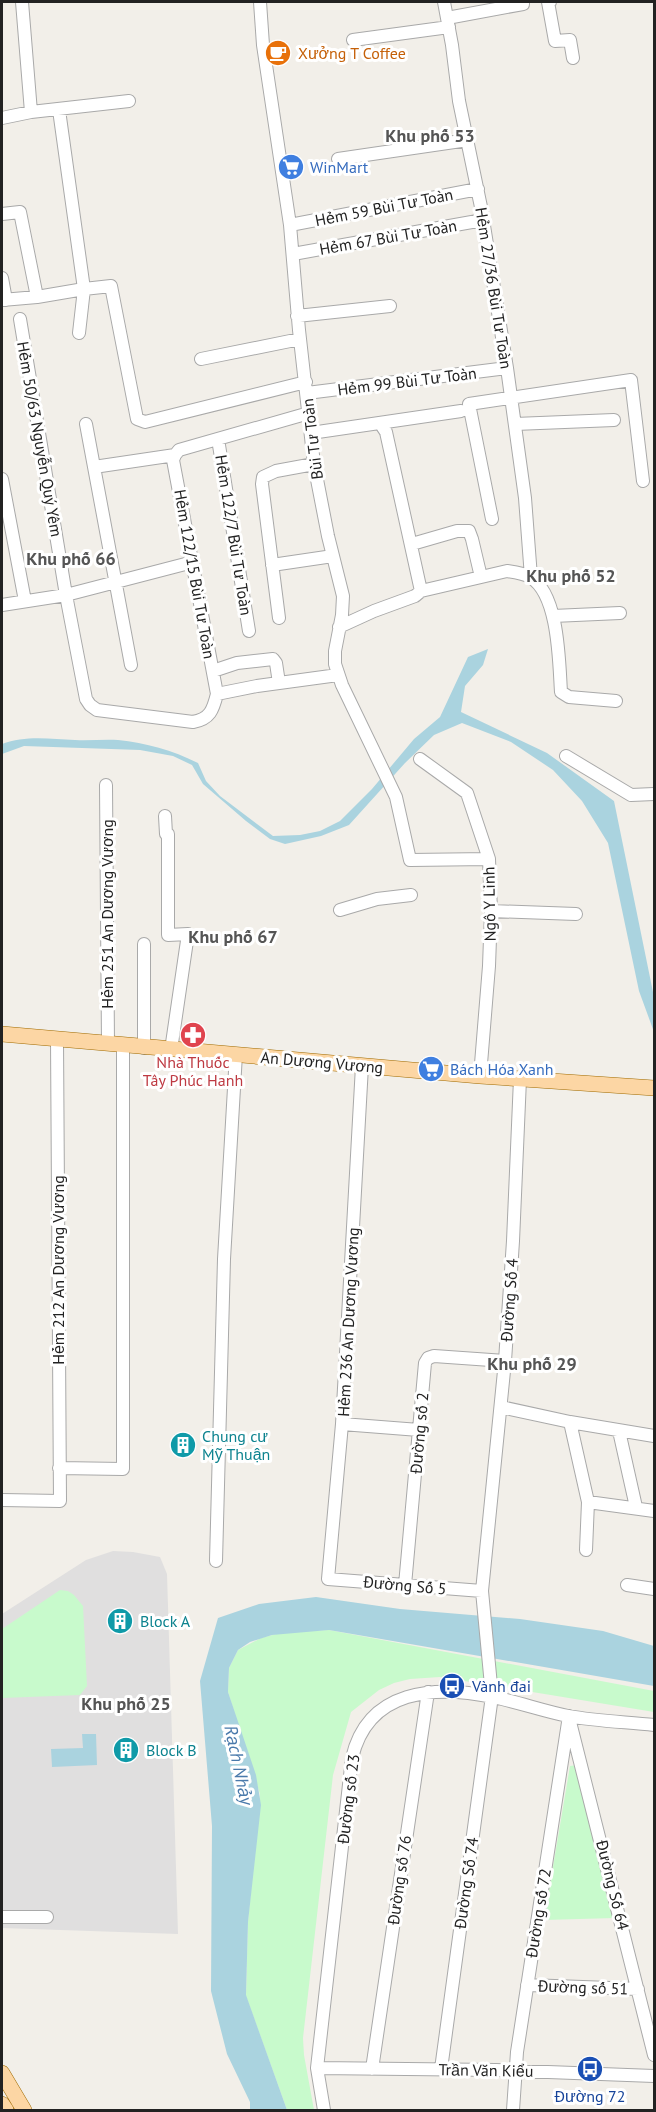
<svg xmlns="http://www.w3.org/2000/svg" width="656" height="2112" viewBox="0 0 656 2112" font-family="'PT Sans',sans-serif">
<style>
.residential{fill:#e0dfdf}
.park{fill:#c8facc}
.water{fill:#aad3df}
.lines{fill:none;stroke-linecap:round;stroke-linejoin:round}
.minor-casing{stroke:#a9a9a9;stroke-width:14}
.major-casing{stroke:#a06b00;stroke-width:16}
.minor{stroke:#fff;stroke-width:12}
.major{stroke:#fcd6a4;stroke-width:15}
.labels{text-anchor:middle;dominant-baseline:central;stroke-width:6;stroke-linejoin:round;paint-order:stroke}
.food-label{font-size:16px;fill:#c56008;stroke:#fff;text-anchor:start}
.shop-label{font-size:16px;fill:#366cbe;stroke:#fff;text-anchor:start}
.street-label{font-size:16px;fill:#222;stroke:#fff}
.health-label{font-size:16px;fill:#be3a42;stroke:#fff}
.culture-label{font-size:16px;fill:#0d838f;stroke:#fff;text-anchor:start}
.transit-label{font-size:16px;fill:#164399;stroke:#fff;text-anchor:start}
.neighbourhood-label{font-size:18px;font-weight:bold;fill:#555;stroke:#fff}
.water-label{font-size:18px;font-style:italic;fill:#4a7aab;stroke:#fff}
</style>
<rect width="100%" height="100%" fill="#f2efe9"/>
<path class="residential" d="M113,1551L133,1552L160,1557L167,1574L178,1934L2,1928V1614L86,1560Z"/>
<path class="park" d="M60,1590L68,1591L74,1595L83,1606L87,1686L80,1695L2,1698V1629Z
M329,1630L654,1691V1712L440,1677L410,1679L394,1683L379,1690L351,1712L333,1775L303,2038L304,2055L314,2110H287L246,1996L248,1922L260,1794L228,1692L229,1668L238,1650L261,1638L284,1632Z
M578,1765L615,1918L544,1920L570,1766Z"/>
<path class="water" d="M488,649L483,665L465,686L461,712L547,753L614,801L654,997V1032L639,991L608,843L582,801L553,770L511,742L462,723L434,735L405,763L349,825L321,836L285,844L270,839L246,821L203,784L192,765L173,756L140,750L24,746L2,754V744C25,735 51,739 75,740C89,741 104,739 118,740C146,743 172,750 198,763L206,781L220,796L273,836L300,835L320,831L340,821L372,789L414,739L440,717L468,657Z
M316,1597L400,1609L520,1619L603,1631L654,1646V1686L329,1630L272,1635L250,1642L238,1650L229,1668L228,1692L256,1775L261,1805L248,1922L246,1995L287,2110H250V2102L227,2054L211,1991L212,1826L200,1681L218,1618L259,1604Z
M82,1734H96L97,1765L52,1767L51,1749L83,1748Z"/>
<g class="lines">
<g class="minor-casing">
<path id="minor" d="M22,2L31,112
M260,2L263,45L290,225L299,330L314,464L328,536L343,596L342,615L335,651V664L342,685L396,797L410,860L489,859
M444,2L452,45L459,101L481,207L507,368L525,498L531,577
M550,2H548L555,41L570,40L573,58
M447,18L523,4V2
M353,40L449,27
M2,118L31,112L129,101
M338,159L468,140
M2,214L20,212L37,297
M290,225L478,189
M293,254L483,220
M2,278L6,300
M2,300L37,297L84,289L59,110
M297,316L390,306
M20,319L66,595L86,699L90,705L97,710L193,722C210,719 213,710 217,694L173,460L175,455
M79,333L84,289L111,286L137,419L145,422L306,382
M201,359L300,339
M307,393L507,368
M380,423L386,432L421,591
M86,424L131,665
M515,424L614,420
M311,433L461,411
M218,439L249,631
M94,467L175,455L179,450L309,413
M2,479L25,601
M492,519L469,404L631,380L643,481
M412,544L457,531H469L472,539L481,577
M272,565L333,556
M2,605L66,595L193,562
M553,616L620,613
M279,618L262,484L263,477L276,471L314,464
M339,627L374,611L415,596L421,591L507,571C514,572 523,573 530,577C559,594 559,662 561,692L569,697L616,701
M213,671L237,663L273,659L276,663L279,683
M217,694L257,686L338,675
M566,756L631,795L654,794
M420,759L467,793L489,859L491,911L489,966L480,1076
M106,785L108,1044
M165,816L166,834H168V935L188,934L171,1050
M340,910L377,899L411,895
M491,911L576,914
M144,944V1048
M362,1066L342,1424L328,1579L482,1591
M501,1407L570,1422L654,1436
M570,1422L588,1502L586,1550
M342,1424L419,1430
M619,1431L636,1507
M59,1468L123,1469V1046
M2,1500L60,1501L57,1040
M588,1502L654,1511
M216,1561L224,1259L236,1054
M405,1585L425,1363L428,1358L434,1356L505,1361
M627,1585L654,1589
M570,1722L654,2055
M2,1917H47
M527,1985L638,1989
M317,2068L496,2070L654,2076
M372,2069L428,1692
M441,2069L492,1696L482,1591L505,1361L513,1241L520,1079
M324,2110L317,2068L352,1758C368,1689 435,1685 493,1697C518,1702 543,1711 568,1716C596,1721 626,1722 654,1725
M513,2110L517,2052L569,1716"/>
</g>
<g class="major-casing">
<path id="major" d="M2,1034L480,1076L654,1088
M2,2073L24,2110
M2,2104L6,2110"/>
</g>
<use href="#minor" class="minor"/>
<use href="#major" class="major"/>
</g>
<defs>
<g id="cafe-disc" transform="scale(1.35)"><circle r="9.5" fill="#e8710a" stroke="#fff"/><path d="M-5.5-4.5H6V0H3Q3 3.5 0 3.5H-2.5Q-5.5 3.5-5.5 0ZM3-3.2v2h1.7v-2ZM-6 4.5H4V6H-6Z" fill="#fff"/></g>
<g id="supermarket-disc" transform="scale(1.35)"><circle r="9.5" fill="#3f7fe0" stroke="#fff"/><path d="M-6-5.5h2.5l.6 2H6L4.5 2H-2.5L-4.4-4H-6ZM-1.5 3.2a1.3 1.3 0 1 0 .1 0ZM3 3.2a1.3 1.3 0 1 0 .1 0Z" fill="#fff"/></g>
<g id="pharmacy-disc" transform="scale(1.35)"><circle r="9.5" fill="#e0444e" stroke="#fff"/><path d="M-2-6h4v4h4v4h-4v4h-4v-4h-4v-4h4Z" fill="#fff"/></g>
<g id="building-disc" transform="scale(1.35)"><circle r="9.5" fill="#0f9aa8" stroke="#fff"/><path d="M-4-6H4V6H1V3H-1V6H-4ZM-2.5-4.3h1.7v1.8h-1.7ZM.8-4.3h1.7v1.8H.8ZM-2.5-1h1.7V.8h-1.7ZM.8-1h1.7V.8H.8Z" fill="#fff"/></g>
<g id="bus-disc" transform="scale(1.35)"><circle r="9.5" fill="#1a4fb4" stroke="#fff"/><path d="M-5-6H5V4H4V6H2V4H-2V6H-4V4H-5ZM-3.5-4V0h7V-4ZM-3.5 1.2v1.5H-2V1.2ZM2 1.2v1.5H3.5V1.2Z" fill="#fff"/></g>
</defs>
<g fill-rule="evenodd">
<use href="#cafe-disc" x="278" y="53"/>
<use href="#supermarket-disc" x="291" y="167"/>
<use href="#pharmacy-disc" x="193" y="1035"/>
<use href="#supermarket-disc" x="431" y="1069"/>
<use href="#building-disc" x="183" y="1445"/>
<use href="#building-disc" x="120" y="1621"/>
<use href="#bus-disc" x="452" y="1686"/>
<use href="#building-disc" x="126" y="1750"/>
<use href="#bus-disc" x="590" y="2069"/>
</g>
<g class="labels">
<g class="food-label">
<text x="298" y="53">Xưởng T Coffee</text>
</g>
<g class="shop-label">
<text x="310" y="167">WinMart</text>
<text x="450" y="1069">Bách Hóa Xanh</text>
</g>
<g class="street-label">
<text transform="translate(384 207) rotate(-11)">Hẻm 59 Bùi Tư Toàn</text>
<text transform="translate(388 237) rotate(-10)">Hẻm 67 Bùi Tư Toàn</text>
<text transform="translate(494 288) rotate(81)">Hẻm 27/36 Bùi Tư Toàn</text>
<text transform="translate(407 381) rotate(-7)">Hẻm 99 Bùi Tư Toàn</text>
<text transform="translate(40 439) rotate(80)">Hẻm 50/63 Nguyễn Quý Yêm</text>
<text transform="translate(312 439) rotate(-97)">Bùi Tư Toàn</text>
<text transform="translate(234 535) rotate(81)">Hẻm 122/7 Bùi Tư Toàn</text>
<text transform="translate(195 574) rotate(80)">Hẻm 122/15 Bùi Tư Toàn</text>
<text transform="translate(489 904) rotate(-91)">Ngô Y Linh</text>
<text transform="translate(107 914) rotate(-90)">Hẻm 251 An Dương Vương</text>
<text transform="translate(322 1062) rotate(5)">An Dương Vương</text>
<text transform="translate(58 1270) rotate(-90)">Hẻm 212 An Dương Vương</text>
<text transform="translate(509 1300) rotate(-86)">Đường Số 4</text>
<text transform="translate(348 1322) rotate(-87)">Hẻm 236 An Dương Vương</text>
<text transform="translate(419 1433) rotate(-85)">Đường số 2</text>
<text transform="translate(405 1585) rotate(5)">Đường Số 5</text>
<text transform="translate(348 1799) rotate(-83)">Đường số 23</text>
<text transform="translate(399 1880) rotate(-82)">Đường số 76</text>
<text transform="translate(466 1883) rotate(-82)">Đường Số 74</text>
<text transform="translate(613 1885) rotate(76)">Đường Số 64</text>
<text transform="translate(538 1913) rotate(-81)">Đường số 72</text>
<text transform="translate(583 1987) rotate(2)">Đường số 51</text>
<text transform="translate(486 2070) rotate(1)">Trần Văn Kiểu</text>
</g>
<g class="health-label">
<text x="193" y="1062">Nhà Thuốc<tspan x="193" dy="18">Tây Phúc Hanh</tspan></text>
</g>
<g class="culture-label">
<text x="202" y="1436">Chung cư<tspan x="202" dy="18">Mỹ Thuận</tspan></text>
<text x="140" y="1621">Block A</text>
<text x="146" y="1750">Block B</text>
</g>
<g class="transit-label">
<text x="472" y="1686">Vành đai</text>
<text x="590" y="2096" text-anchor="middle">Đường 72</text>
</g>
<g class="neighbourhood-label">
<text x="430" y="135">Khu phố 53</text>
<text x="71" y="558">Khu phố 66</text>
<text x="571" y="575">Khu phố 52</text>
<text x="233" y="936">Khu phố 67</text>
<text x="532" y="1363">Khu phố 29</text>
<text x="126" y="1703">Khu phố 25</text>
</g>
<g class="water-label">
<text transform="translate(239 1765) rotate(78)">Rạch Nhảy</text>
</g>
</g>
<rect width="656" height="2112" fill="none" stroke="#222222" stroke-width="6"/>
</svg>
